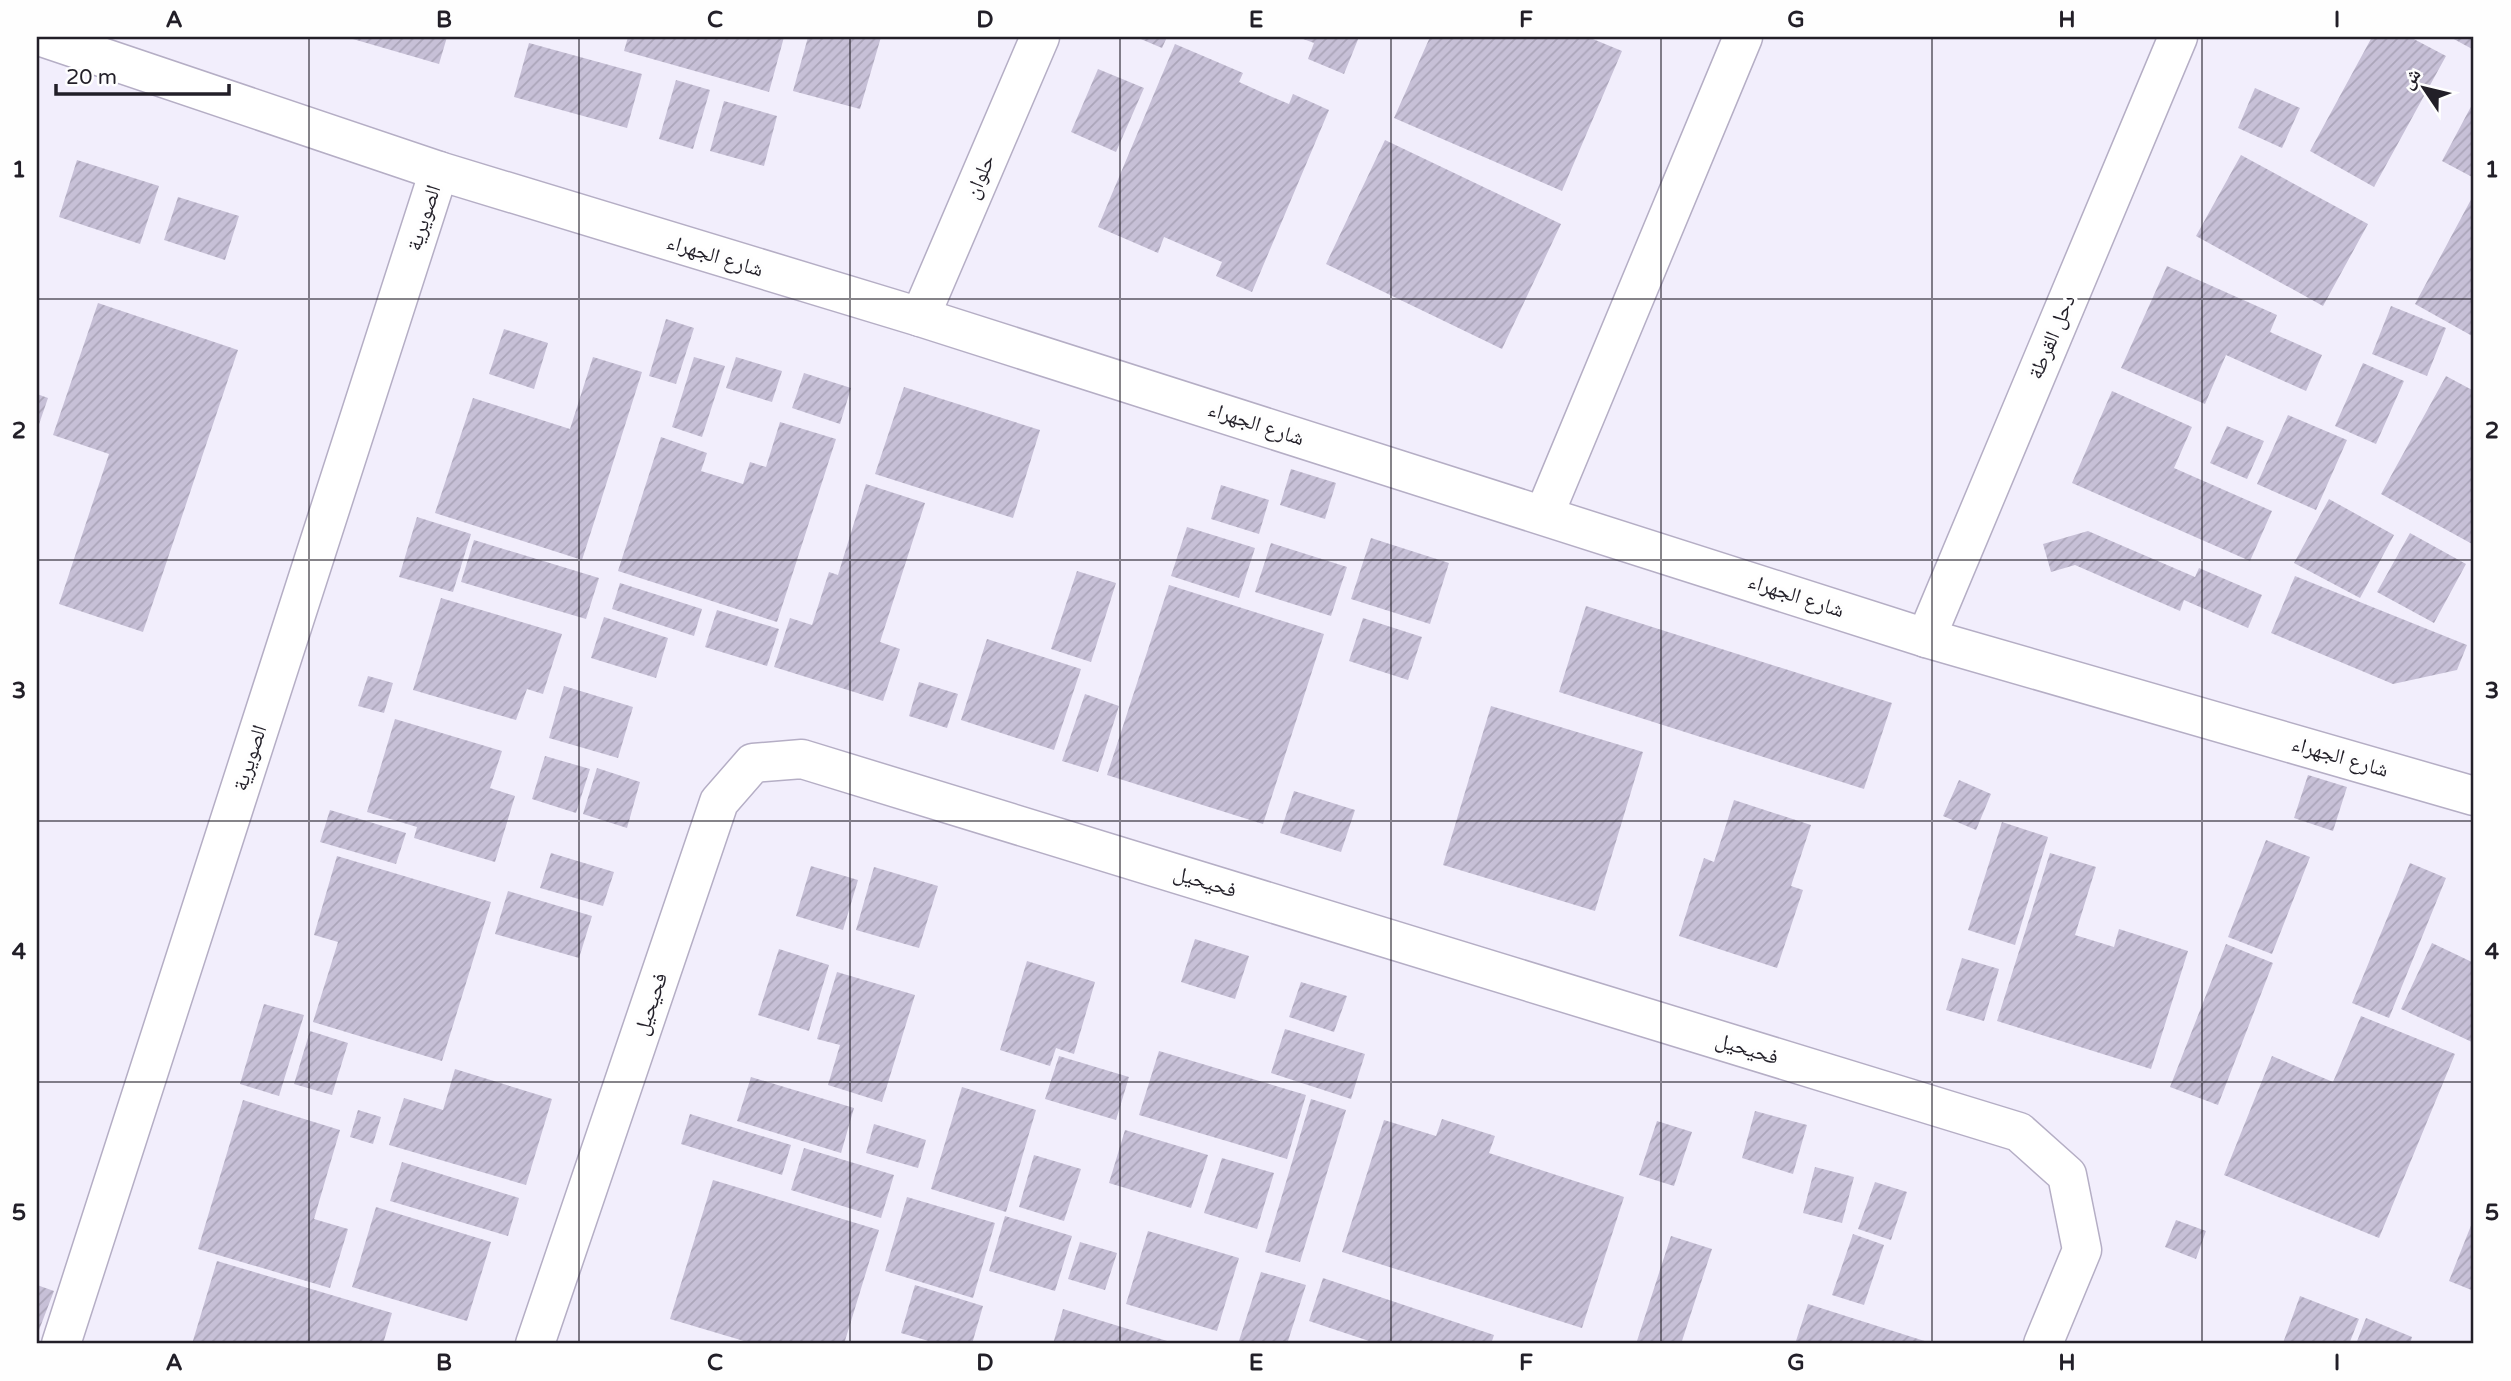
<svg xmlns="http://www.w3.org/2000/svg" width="2511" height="1381" viewBox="0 0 2511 1381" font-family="'Varela Round','Noto Naskh Arabic',sans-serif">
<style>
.building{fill:url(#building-hatch)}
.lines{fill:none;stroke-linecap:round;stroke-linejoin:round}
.minor-casing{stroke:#b5aec5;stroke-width:41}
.tertiary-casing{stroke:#b5aec5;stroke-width:41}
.minor{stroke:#fff;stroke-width:38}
.tertiary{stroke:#fff;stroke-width:38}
.grid{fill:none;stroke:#221f28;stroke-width:2;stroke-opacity:0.55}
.labels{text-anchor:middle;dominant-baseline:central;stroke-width:7;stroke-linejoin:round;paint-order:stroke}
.street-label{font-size:21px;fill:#221f28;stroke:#fefefe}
.neatline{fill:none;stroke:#221f28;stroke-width:2.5}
.grid-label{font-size:23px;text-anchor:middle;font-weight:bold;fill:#221f28}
</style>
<defs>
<pattern id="building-hatch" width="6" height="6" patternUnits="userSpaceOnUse" patternTransform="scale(1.75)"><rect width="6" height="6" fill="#c7c0d7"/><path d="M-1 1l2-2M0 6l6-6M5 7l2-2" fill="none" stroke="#aba5b9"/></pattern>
</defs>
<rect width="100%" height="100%" fill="#f2eefc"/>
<path class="building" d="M346,37H447L439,64Z
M628,37H784L769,92L624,51Z
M808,37H881L860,109L793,91Z
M1136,37H1167L1162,48Z
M1298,37H1359L1344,74L1308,59L1314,43Z
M1430,37H1588L1622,51L1562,191L1394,118Z
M2372,37H2410L2446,56L2374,187L2310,151Z
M2450,37H2474V50Z
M529,43L642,74L627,128L514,97Z
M1175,44L1243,73L1239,82L1270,96L1289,104L1293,94L1329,110L1252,292L1216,276L1222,262L1164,237L1158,253L1098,227Z
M1098,69L1144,88L1116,152L1071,132Z
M676,80L710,90L693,149L659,139Z
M2255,88L2300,108L2282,148L2238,128Z
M724,101L777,116L764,166L710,151Z
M2474,101V178L2442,161Z
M1385,140L1561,224L1502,349L1326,264Z
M2241,155L2368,224L2323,306L2196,236Z
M77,160L159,186L140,244L59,217Z
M2474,194V337L2415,304Z
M178,197L239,216L225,260L164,240Z
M2167,266L2277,315L2270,332L2322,355L2306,391L2226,355L2205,404L2121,368Z
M98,303L238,350L143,632L59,604L109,454L53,435Z
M2391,306L2446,328L2427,376L2372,354Z
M666,319L694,328L676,384L649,376Z
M504,329L548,343L534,389L489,374Z
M593,357L642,372L582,560L435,513L473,398L570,429Z
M694,357L725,366L702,437L672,427Z
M736,357L782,371L772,402L726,388Z
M2363,363L2404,381L2376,444L2335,426Z
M804,373L851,388L840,424L792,408Z
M2446,376L2474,391V545L2381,494Z
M904,387L1040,430L1013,518L875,474Z
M2112,391L2192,427L2174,468L2272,511L2250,561L2072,483Z
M37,394L48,398L37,430Z
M2288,415L2347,440L2316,510L2257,484Z
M780,422L836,439L777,622L618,571L661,437L707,453L701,471L743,484L750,462L766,467Z
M2227,426L2264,441L2247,479L2210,463Z
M1291,469L1336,483L1325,519L1280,505Z
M866,484L925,503L880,642L900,649L883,701L774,667L790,618L812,625L829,572L838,575Z
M1221,485L1269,500L1259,534L1211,519Z
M2329,499L2394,535L2360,598L2294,563Z
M417,517L471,534L453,592L399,577Z
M1187,527L1255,548L1239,598L1171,576Z
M2088,531L2195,577L2199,568L2262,595L2248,628L2184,600L2180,611L2075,565L2051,572L2043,544Z
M2410,533L2466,564L2434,623L2377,592Z
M1371,538L1449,563L1430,624L1351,599Z
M474,540L599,578L586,619L461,582Z
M1271,543L1347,567L1331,616L1255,592Z
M1077,571L1116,583L1091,662L1051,649Z
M2295,576L2467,645L2457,670L2393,684L2271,633Z
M620,583L702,609L694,636L612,609Z
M1169,585L1324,634L1263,824L1107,775Z
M441,598L562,634L543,694L527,689L516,720L413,690Z
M1586,606L1892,703L1864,789L1559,692Z
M717,610L779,629L767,666L705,647Z
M604,617L668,638L656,678L591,658Z
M1363,618L1422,637L1408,680L1349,661Z
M987,639L1081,669L1054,750L961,720Z
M368,676L393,683L384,713L358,706Z
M919,682L958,694L947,728L909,716Z
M564,686L633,707L618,758L549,738Z
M1085,694L1119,706L1098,772L1062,761Z
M1491,706L1643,752L1595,911L1443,865Z
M395,719L502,751L490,788L515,796L495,862L414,838L417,827L367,812Z
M545,756L590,769L576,813L532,799Z
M597,768L640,782L627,828L583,814Z
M2308,775L2347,787L2333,831L2294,818Z
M1959,780L1991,794L1976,830L1943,816Z
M1294,791L1355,810L1341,852L1280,833Z
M1734,800L1811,825L1791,886L1803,890L1777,968L1679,936L1704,858L1714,862Z
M330,810L406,833L396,864L320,842Z
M2002,822L2048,837L2015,945L1968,930Z
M2266,840L2310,857L2272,954L2228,937Z
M551,853L614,872L603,906L540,888Z
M2050,853L2096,867L2075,935L2114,947L2119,929L2188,951L2151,1069L1997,1021Z
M337,856L491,902L442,1061L313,1022L338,942L314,935Z
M2410,863L2446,878L2389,1018L2352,1003Z
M811,866L858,880L843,930L796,916Z
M874,867L938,886L919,948L856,930Z
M508,891L592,916L579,958L495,934Z
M1195,939L1249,956L1235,999L1181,982Z
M2432,943L2474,963V1043L2401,1009Z
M2226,944L2273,963L2218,1105L2170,1087Z
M779,949L829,965L809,1031L758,1015Z
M1962,958L1999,969L1984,1021L1946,1010Z
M1027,961L1095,982L1074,1054L1056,1048L1050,1066L1000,1050Z
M837,972L915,995L882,1102L828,1085L840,1045L817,1039Z
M1301,982L1347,996L1334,1032L1289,1017Z
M264,1004L304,1015L279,1096L240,1084Z
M2361,1016L2455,1054L2379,1238L2224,1175L2272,1056L2333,1082Z
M1285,1029L1365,1054L1351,1099L1271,1073Z
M310,1031L348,1043L332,1095L294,1084Z
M1159,1051L1306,1095L1287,1159L1139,1115Z
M1059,1056L1129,1077L1116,1120L1045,1099Z
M455,1069L552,1099L526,1185L389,1145L404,1098L443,1110Z
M751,1077L854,1108L841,1153L737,1121Z
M962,1087L1036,1110L1006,1212L931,1189Z
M1311,1099L1346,1110L1300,1262L1265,1252Z
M243,1100L340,1130L314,1219L348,1229L330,1288L198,1249Z
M358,1110L381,1117L373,1144L350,1137Z
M1755,1111L1807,1125L1793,1174L1742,1158Z
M690,1114L791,1145L782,1175L681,1144Z
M1442,1119L1495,1136L1489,1153L1624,1197L1582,1328L1342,1252L1384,1120L1436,1136Z
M1657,1121L1692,1132L1674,1186L1639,1175Z
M874,1124L926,1140L918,1168L866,1153Z
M1125,1130L1208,1155L1191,1208L1109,1183Z
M804,1148L894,1175L881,1218L791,1190Z
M1034,1155L1081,1169L1064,1221L1019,1207Z
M1222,1158L1274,1173L1257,1229L1204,1213Z
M402,1162L519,1198L508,1236L390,1201Z
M1815,1167L1854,1177L1842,1223L1803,1213Z
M713,1180L879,1230L844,1344H754L670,1319Z
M1875,1182L1907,1192L1891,1240L1858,1229Z
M907,1197L995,1223L973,1298L885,1271Z
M376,1207L491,1242L467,1321L352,1287Z
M1005,1216L1072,1236L1055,1291L989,1271Z
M2474,1218V1291L2449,1281Z
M2176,1220L2206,1231L2196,1259L2165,1247Z
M1148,1231L1239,1258L1217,1331L1126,1304Z
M1853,1234L1884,1245L1864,1305L1832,1295Z
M1671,1236L1712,1249L1681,1344H1636Z
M1080,1242L1117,1253L1105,1290L1068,1279Z
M217,1261L392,1313L383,1344H192Z
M1261,1272L1306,1285L1287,1344H1238Z
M1323,1278L1494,1335L1491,1344H1378L1309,1321Z
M37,1285L54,1291L39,1330L37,1329Z
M915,1285L983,1306L972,1344H939L901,1333Z
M2300,1296L2359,1319L2349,1344L2283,1343Z
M1808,1304L1934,1344H1795Z
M1063,1309L1177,1344H1053Z
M2366,1318L2412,1337L2410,1344H2356Z"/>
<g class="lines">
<g class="minor-casing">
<path id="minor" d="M920,317L1040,37
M1544,515L1743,37
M1926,638L2178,37
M61,1344L439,171
M535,1344L719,802L753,763L802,759L2019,1132L2067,1175L2082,1250L2043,1344"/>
</g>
<g class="tertiary-casing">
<path id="tertiary" d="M42,37L439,171L920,317L1926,638L2474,796"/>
</g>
<use href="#minor" class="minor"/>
<use href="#tertiary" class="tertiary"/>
</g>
<path class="grid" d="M309,37V1344M579,37V1344M850,37V1344M1120,37V1344M1391,37V1344M1661,37V1344M1932,37V1344M2202,37V1344M37,299H2474M37,560H2474M37,821H2474M37,1082H2474"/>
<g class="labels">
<g class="street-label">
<text transform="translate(980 177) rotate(-67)">حلوان</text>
<text transform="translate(424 218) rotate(-72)">الصويرية</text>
<text transform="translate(715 256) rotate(17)">شارع الجهراء</text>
<text transform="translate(2052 337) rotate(-67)">دحل القرطة</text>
<text transform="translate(1256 424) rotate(18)">شارع الجهراء</text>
<text transform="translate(1796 596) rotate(18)">شارع الجهراء</text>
<text transform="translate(2340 757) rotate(16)">شارع الجهراء</text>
<text transform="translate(250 758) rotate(-72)">الصويرية</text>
<text transform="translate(1205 882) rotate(17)">فحيحيل</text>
<text transform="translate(651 1004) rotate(-71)">فحيحيل</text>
<text transform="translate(1747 1049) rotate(17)">فحيحيل</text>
</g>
</g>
<rect width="2511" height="1381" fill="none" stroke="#fefefe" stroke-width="77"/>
<g transform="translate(2424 88) rotate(305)" stroke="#fefefe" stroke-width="5" paint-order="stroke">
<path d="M0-5L12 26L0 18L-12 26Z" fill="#221f28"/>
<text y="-10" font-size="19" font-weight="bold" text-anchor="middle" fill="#221f28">ش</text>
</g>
<path d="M56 84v10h173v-10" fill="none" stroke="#221f28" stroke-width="3.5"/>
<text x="66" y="84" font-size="21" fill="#221f28" stroke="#fefefe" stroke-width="5" paint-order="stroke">20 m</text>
<rect x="38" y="38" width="2434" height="1304" class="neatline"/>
<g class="grid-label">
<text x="174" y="27">A</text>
<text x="444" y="27">B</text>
<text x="715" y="27">C</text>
<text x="985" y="27">D</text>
<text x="1256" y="27">E</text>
<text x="1526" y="27">F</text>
<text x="1796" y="27">G</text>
<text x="2067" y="27">H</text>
<text x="2337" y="27">I</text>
<text x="19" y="177">1</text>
<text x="2492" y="177">1</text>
<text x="19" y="438">2</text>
<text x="2492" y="438">2</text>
<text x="19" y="698">3</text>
<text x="2492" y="698">3</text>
<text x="19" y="959">4</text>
<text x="2492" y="959">4</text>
<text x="19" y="1220">5</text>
<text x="2492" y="1220">5</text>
<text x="174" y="1370">A</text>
<text x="444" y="1370">B</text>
<text x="715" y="1370">C</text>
<text x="985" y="1370">D</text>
<text x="1256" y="1370">E</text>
<text x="1526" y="1370">F</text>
<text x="1796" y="1370">G</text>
<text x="2067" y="1370">H</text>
<text x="2337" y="1370">I</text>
</g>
</svg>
